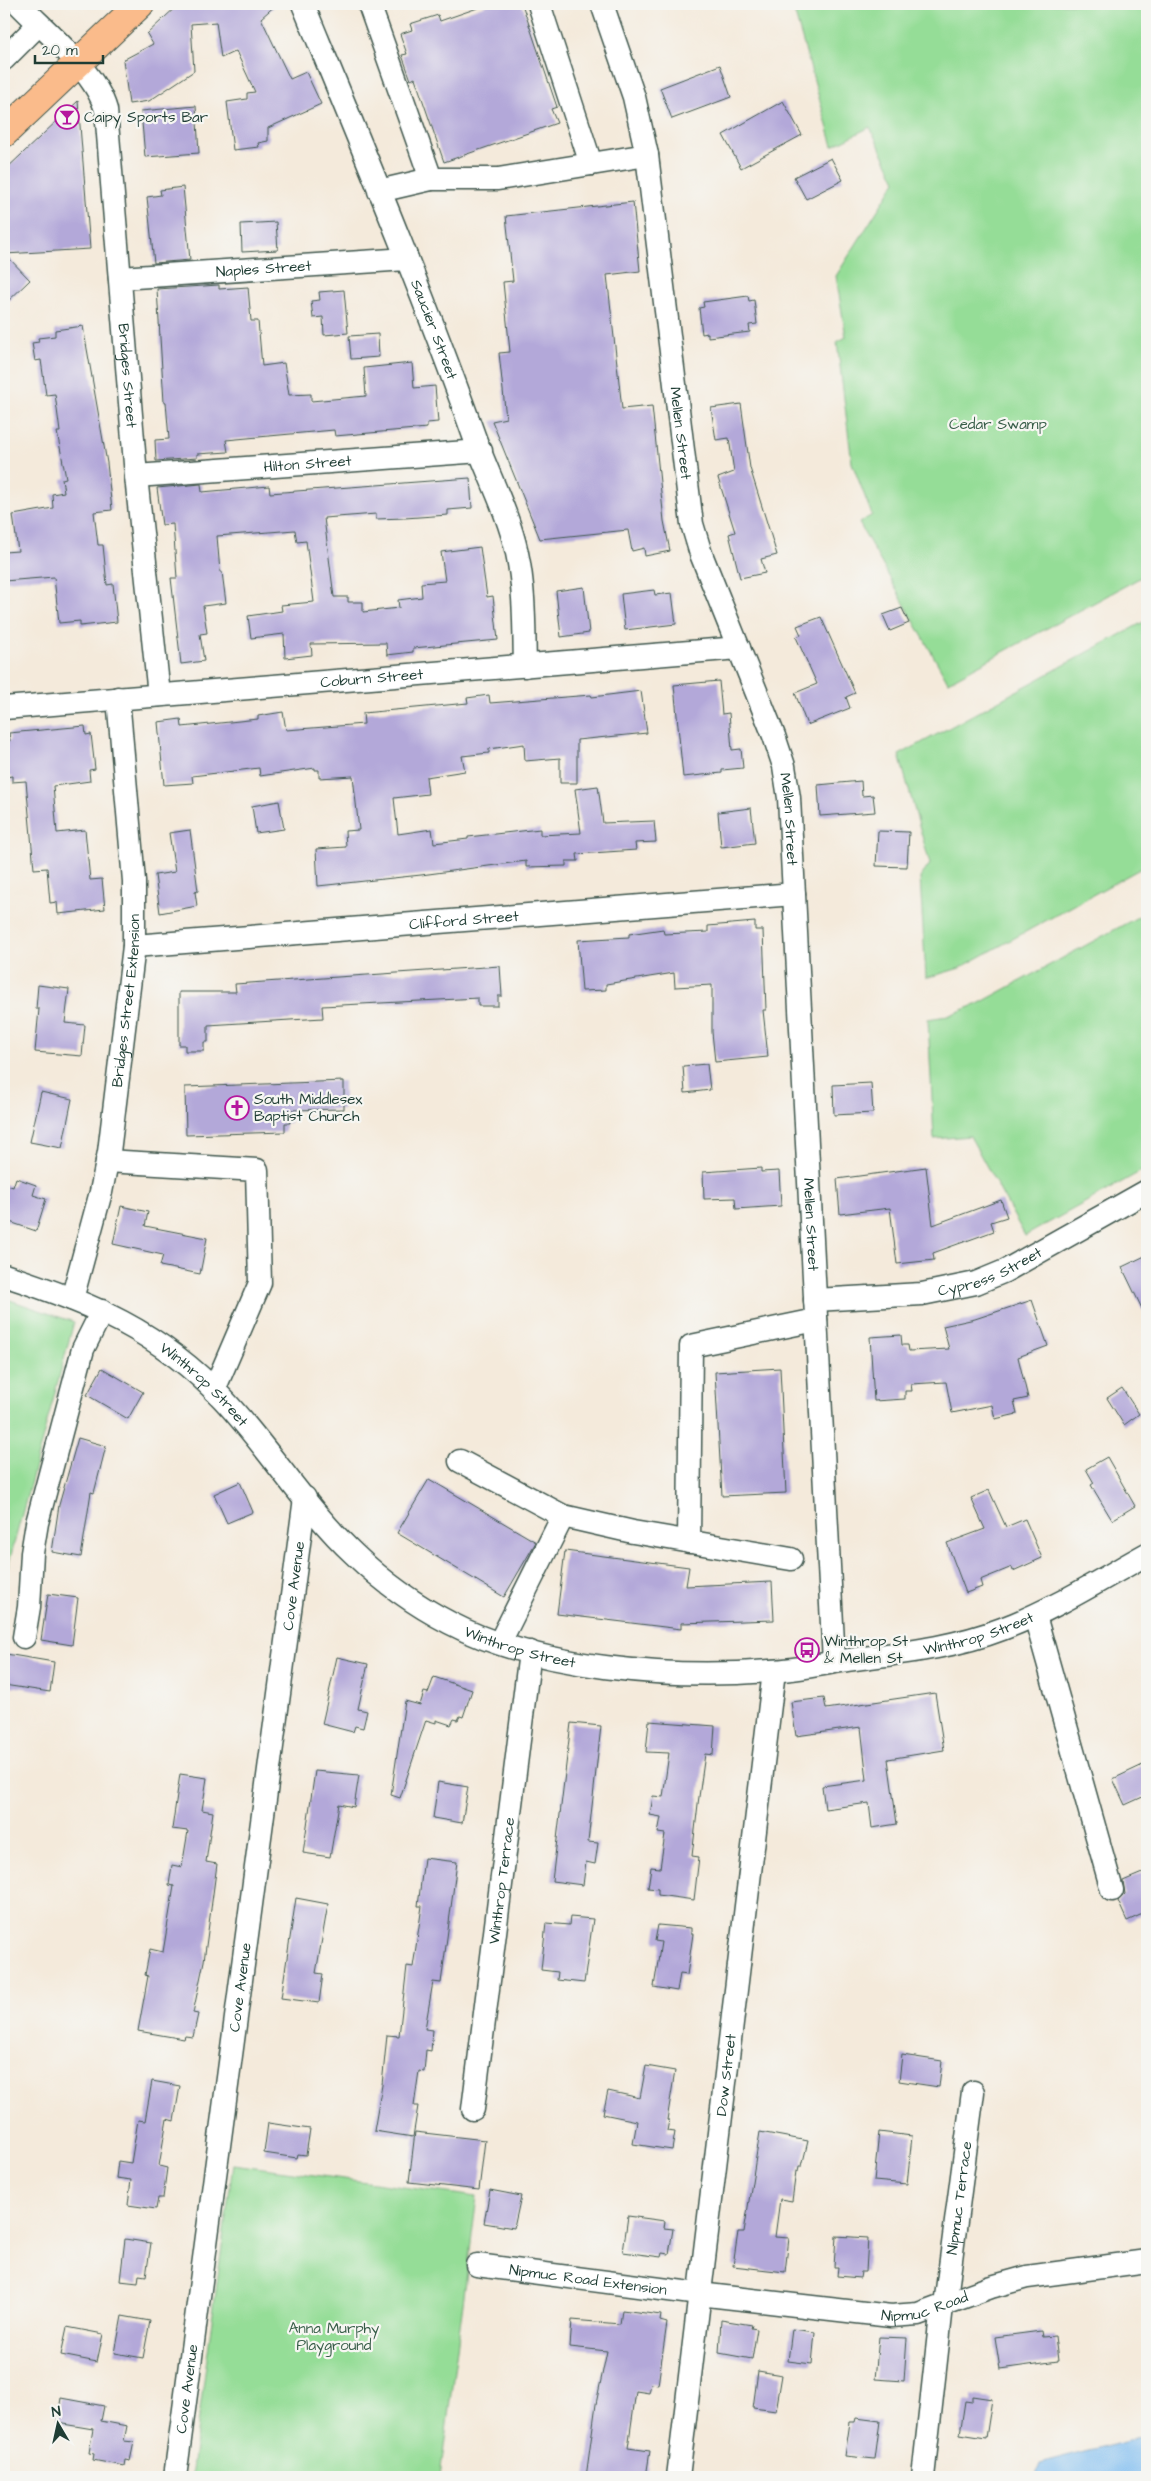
<svg xmlns="http://www.w3.org/2000/svg" width="1151" height="2481" viewBox="0 0 1151 2481" font-family="'Architects Daughter',sans-serif">
<style>
.green{fill:#95dd97;stroke:#5a8d66}
.water{fill:#7cbbf0;stroke:#4e7c92}
.building{fill:#b3a8d9}
.lines{fill:none;stroke-linecap:round;stroke-linejoin:round}
.minor-casing{stroke:#3f574d;stroke-width:25}
.major-casing{stroke:#3f574d;stroke-width:30}
.minor{stroke:#fff;stroke-width:22}
.major{stroke:#fabb8b;stroke-width:28}
.labels{text-anchor:middle;dominant-baseline:central;stroke-width:4.5;stroke-linejoin:round;paint-order:stroke}
.poi-label{font-size:15px;fill:#1f3d34;stroke:#f6f6f2;text-anchor:start}
.street-label{font-size:15px;fill:#1f3d34;stroke:#f6f6f2}
.park-label{font-size:15px;fill:#375d48;stroke:#f6f6f2}
</style>
<rect width="100%" height="100%" fill="#f6f6f2"/>
<filter id="ink" filterUnits="userSpaceOnUse"><feTurbulence type="fractalNoise" baseFrequency=".02" numOctaves="2"/><feDisplacementMap in="SourceGraphic" scale="10" xChannelSelector="R" yChannelSelector="G"/><feConvolveMatrix kernelMatrix="1 2 1 2 8 2 1 2 1" color-interpolation-filters="sRGB"/></filter>
<filter id="wash" filterUnits="userSpaceOnUse"><feTurbulence type="fractalNoise" baseFrequency=".0096" numOctaves="4" result="noise"/><feDisplacementMap in="SourceGraphic" scale="20" xChannelSelector="R" yChannelSelector="G"/><feGaussianBlur stdDeviation="1.12" result="paint"/><feColorMatrix in="noise" values="0 0 0 0 0 0 0 0 0 0 0 0 0 0 0 0 0 1.4 0 .05"/><feComposite in="paint" operator="in"/></filter>
<g filter="url(#wash)">
<rect width="100%" height="100%" fill="#f4eadb"/>
<path class="green" d="M792,4H1144L1147,14V574L948,682L859,523L872,515L852,463L837,342L846,337L836,276L896,181L870,127L833,146Z
M1147,620V865L960,968L926,978L920,878L930,864L899,755Z
M1147,912V1168L1025,1236L970,1136L934,1139L928,1019L947,1016L978,1004Z
M4,1298L74,1322L4,1581Z
M233,2164L477,2197L440,2477H191Z"/>
<path class="water" d="M1147,2436V2477H1034L1039,2464Z"/>
<g id="blocks">
<path class="building" d="M179,4H277L261,18L290,79L306,72L321,104L268,128V141L258,143L259,147L233,150L227,102L247,99V93L255,92L236,51L221,58L216,22L191,24L194,71L149,101L129,104L123,60L153,44L147,34Z
M489,4H522L557,107L551,109L557,123L444,162L415,78L411,80L402,55L407,54L400,34L412,30L410,24L438,15L440,21Z
M720,65L731,97L672,119L660,88Z
M78,101L90,249L5,254L30,280L4,305V171Z
M783,101L802,135L741,168L723,135Z
M196,106L199,153L145,157L141,111Z
M831,158L843,180L806,199L794,177Z
M183,187L190,260L154,263L147,197L161,195L160,190Z
M633,202L640,271L607,275L622,409L652,406L664,521L670,551L645,556L644,548L632,551L628,530L540,539L492,421L506,418L499,353L510,352L503,282L513,281L506,216Z
M276,222L278,250L242,252L241,224Z
M219,285V289L248,287L251,321H258L262,366L284,363L289,395L311,394V401L366,396L364,368L412,363L414,388L435,386L438,422L427,423V428L335,436L334,430L226,440L228,452L197,454V458L156,461L155,440L169,439L166,402H164L157,289Z
M344,290L348,333L324,335L323,317L313,318L311,301L320,300L319,292Z
M748,296L749,301L754,300L757,324L749,325L750,332L708,337V333L702,334L699,308L704,307L703,302Z
M83,326L107,463L112,510L94,512L98,545H103L107,585L113,584L117,622L80,626V621L59,623L54,577L4,581V552L18,551L13,515L53,508L52,494L64,492L62,479L66,478L57,432H60L55,394L46,395L41,360L35,361L32,343L39,342L38,338L55,336V330Z
M378,334L379,357L351,359L349,336Z
M741,404L750,468L777,555L761,559L765,573L740,578L729,534L735,532L718,478L734,472L729,438L716,440L711,408Z
M470,478L472,508L448,510V515L405,518L376,519V514L324,518L334,597H348V602H363V612L399,608L398,600L422,597L421,583L445,581L441,552L480,547L487,597L493,596L498,640L413,648V652L387,655L386,643L311,644L312,655L285,658L284,634L251,638L248,616L282,611L281,605L314,602L306,541L297,542L295,530L217,536L220,572H222L226,603L203,606L207,633L200,634L204,661L181,664L171,578H177L173,524L162,525L157,488L201,484L202,492L269,486L270,493Z
M584,587L589,633L561,637L556,591Z
M654,590L655,595L672,593L676,624L625,630L621,594Z
M902,608L909,623L890,631L883,615Z
M821,617L855,693L846,697L850,708L807,725L795,693L817,684L796,637L801,635L797,626Z
M719,681L722,714L729,713L732,750L741,749L743,768L722,770V773L683,777L674,685Z
M641,691L647,733L577,740V783H560V758L525,761L524,744L489,749V753L462,756L465,771L426,777L428,794L394,798L398,834L432,829L434,843L468,839V837L540,829V835L581,833L575,789L598,786L603,823L654,821L656,842L635,843L636,850L577,854L578,861H566V866L526,867V861L421,875L318,886L316,849L346,847L345,831L359,830L353,776L319,778V770H315V768L260,776L259,768L192,776L193,783L164,785L158,722L181,719L182,727L258,719V716L283,712L286,730L364,724L363,713L468,703L467,698L489,695L490,703L591,695L592,697Z
M85,726L86,735L91,734L95,769L89,770L90,781L53,786L57,833L85,830L90,880L102,879L105,909L58,914L57,902L50,903L47,868L34,869L26,781L12,782V776L6,777L4,741H10L9,733Z
M861,781L862,796L873,795L875,812L820,816L818,785Z
M279,801L284,829L256,833L252,806Z
M751,808L755,843L721,847L718,812Z
M190,830L198,891L195,892L197,906L160,913L155,875L175,872L169,833Z
M878,831L909,832L907,867L876,866Z
M755,922V930H763L766,1010H763L768,1057L715,1062L712,1032V985L675,987L674,973L606,984V990L582,991L578,940L629,937V934L663,929L664,934L708,932V926Z
M500,966L502,996H498V1006H478V998L322,1006L323,1018L208,1025V1042H204V1051H185V1045H179V992H236L235,984Z
M38,985L69,989L65,1023L85,1025L82,1056L35,1052L39,1009H36Z
M707,1064L710,1090L685,1093L683,1066Z
M344,1081V1109L290,1110V1123H285V1132L186,1135L185,1087Z
M871,1083L873,1113L834,1115L833,1085Z
M41,1092L72,1099L62,1148L30,1142Z
M926,1167L933,1225L1001,1200L1007,1217L991,1222L994,1231L933,1253L934,1260L897,1264L890,1208L840,1214L837,1179Z
M761,1168V1172L779,1171L781,1206L736,1209L735,1198L704,1199L703,1172Z
M16,1178L36,1185L33,1195L46,1199L36,1231L4,1220V1184L13,1187Z
M121,1206L148,1212L145,1226L207,1238L200,1274L160,1266L163,1255L113,1244Z
M1147,1255V1319L1122,1267Z
M1032,1300L1048,1346L1018,1357L1028,1398L1014,1401L1017,1414L995,1419L992,1405L952,1413L946,1382L911,1384L912,1391H905V1399L874,1401L870,1337L901,1335L902,1345H908L909,1351L949,1349L943,1326L975,1319Z
M102,1368L143,1392L128,1419L87,1395Z
M780,1368L786,1493L722,1496L715,1372Z
M1122,1388L1139,1414L1124,1425L1107,1398Z
M78,1438L106,1446L94,1493L91,1492L81,1557L52,1552L59,1505Z
M1107,1457L1135,1506L1112,1520L1091,1485L1094,1483L1086,1469Z
M429,1479L536,1542L504,1597L397,1533Z
M240,1482L253,1512L227,1523L214,1494Z
M989,1490L1006,1527L1025,1519L1042,1558L1013,1571L1012,1567L980,1580L982,1587L966,1593L947,1543L985,1529L971,1498Z
M565,1551L689,1567L686,1586L772,1582L774,1620L681,1623V1629L557,1614Z
M48,1594L78,1598L72,1645L41,1640Z
M6,1654L54,1662L50,1692L4,1685Z
M337,1657L368,1664L358,1709L367,1711L363,1728L355,1726L353,1732L322,1724Z
M434,1677L472,1690L463,1717L460,1716L458,1720L454,1719L451,1725L436,1720V1723L426,1720L400,1798L391,1795L405,1701L420,1705L424,1692L428,1693Z
M935,1693L944,1750L888,1759L897,1824L872,1828L869,1803L825,1809L822,1786L867,1780L861,1727L796,1736L791,1702L824,1698L826,1709Z
M649,1721L715,1726L713,1755L705,1754L698,1804L692,1856L699,1857L694,1900L658,1895V1889L648,1888L651,1867L660,1868L665,1834L658,1833L661,1817L650,1815L653,1796L663,1797L669,1753L646,1752Z
M571,1723L601,1726L588,1842L598,1843L595,1864L586,1862L583,1885L552,1881Z
M1147,1763V1795L1125,1805L1113,1779Z
M315,1771L359,1775L354,1807L339,1804L330,1857L303,1853Z
M180,1774L207,1778L202,1810L213,1812L206,1862L217,1864L204,1961L193,2013L198,2014L193,2037L185,2036L184,2039L138,2031L148,1976L145,1975L150,1949L163,1952L174,1886L169,1885L172,1865L182,1867L188,1831L172,1829Z
M438,1782L468,1787L462,1823L433,1818Z
M424,1858L457,1862L441,1983L433,1982L425,2029L433,2030L431,2051L426,2050L424,2072L419,2071L414,2106H418L413,2137L374,2131L382,2085L387,2035L399,2036L407,1966L413,1967L422,1906H418Z
M1147,1871V1912L1127,1921L1118,1901L1125,1894L1123,1881Z
M296,1898L328,1904L316,1973L323,1974L319,2003L281,1998Z
M570,1917L593,1919L584,1983L557,1980L558,1972L541,1970L546,1923L569,1925Z
M658,1925L691,1928V1934H693L687,1975L680,1974L677,1991L654,1987L661,1942L655,1941Z
M902,2055L942,2061L939,2087L899,2081Z
M646,2066L675,2071L667,2120H669L667,2131L675,2132L672,2150L633,2144L637,2121L603,2114L608,2091L640,2098Z
M152,2081L180,2086L174,2121L167,2119L159,2166L167,2168L163,2198H158L156,2209L128,2205L131,2180L116,2178L118,2161L131,2163L138,2120L145,2121Z
M268,2123L310,2129L306,2155L298,2154L297,2158L264,2153Z
M415,2132L485,2140L479,2190L409,2182Z
M760,2132L808,2141L802,2166H799L798,2172L796,2171L792,2201L780,2199L775,2237L789,2238L785,2272L733,2266L738,2232H744Z
M879,2132L912,2136L907,2184L874,2181Z
M490,2190L521,2196L514,2228L484,2223Z
M628,2216L665,2221L664,2228L673,2229L669,2254L662,2253L661,2257L623,2252Z
M836,2236L868,2238L866,2272H861L860,2278L837,2276L838,2267H834Z
M125,2239L151,2243L146,2276L139,2275L138,2283L120,2281Z
M622,2310L661,2315L660,2321L667,2323L658,2385L651,2384L649,2393L636,2391L628,2448L650,2451L646,2477H586L596,2404L607,2351L570,2347L572,2320L620,2324Z
M122,2316L150,2321L143,2358L115,2353Z
M721,2320L752,2325L751,2328L757,2329L752,2359L719,2353Z
M67,2327L103,2334L97,2362L61,2355Z
M792,2329L815,2332L812,2364L788,2361Z
M1041,2331L1042,2337L1055,2336L1058,2361L1000,2369L995,2337Z
M879,2337L907,2338L904,2381L875,2379Z
M758,2371L782,2375L776,2411L753,2408Z
M972,2396L992,2399L986,2438L960,2434L965,2401L972,2402Z
M61,2398L104,2406L101,2421L127,2426L124,2441L134,2442L130,2461L125,2460L124,2466L93,2460L94,2454L89,2453L93,2429L57,2423Z
M856,2418L880,2421L875,2459L845,2456L850,2422H855Z"/>
</g>
</g>
<g filter="url(#ink)">
<use href="#blocks" fill-opacity="0" stroke="#3f574d" stroke-width="1"/>
<g class="lines">
<g class="minor-casing">
<g id="minor">
<path id="s1" d="M19,4C47,33 95,71 106,110L136,476L159,695"/>
<path id="s2" d="M303,4C362,147 422,290 474,436C488,475 508,512 517,553C525,590 524,628 525,666"/>
<path d="M369,4L431,179H498L647,155"/>
<path d="M539,4L591,164"/>
<path id="s3" d="M602,4L634,97L647,155L692,524L701,554L774,736L784,766L789,798L834,1662"/>
<path d="M4,59L39,24"/>
<path d="M379,191L431,179"/>
<path id="s4" d="M120,278L407,259"/>
<path id="s5" d="M136,476L481,451"/>
<path id="s6" d="M4,708L739,648"/>
<path id="s7" d="M134,946L794,894"/>
<path d="M107,1161L257,1170L260,1283L214,1390"/>
<path id="s8" d="M4,1275C91,1303 159,1331 223,1399C269,1448 305,1508 354,1554C382,1581 415,1605 450,1623C538,1669 673,1679 770,1671C796,1670 822,1664 848,1660C900,1653 953,1648 1002,1629C1053,1610 1100,1580 1147,1554"/>
<path id="s9" d="M72,1299L101,1192L109,1152L134,946V881L118,698"/>
<path id="s10" d="M815,1300L922,1294L976,1283L1005,1271L1147,1191"/>
<path d="M460,1461L563,1516L500,1642"/>
<path d="M563,1516L633,1532L791,1559"/>
<path d="M689,1542L691,1346L816,1320"/>
<path d="M1035,1616L1112,1890"/>
<path d="M24,1637L29,1607L32,1553L37,1523L83,1349L102,1311"/>
<path id="s11" d="M473,2109L530,1652"/>
<path id="s12" d="M477,2265L699,2294L891,2316L918,2314L991,2287L1027,2277L1147,2261"/>
<path id="s13" d="M945,2305L973,2092"/>
<path id="s14" d="M175,2477L305,1498"/>
<path id="s15" d="M678,2477L774,1671"/>
<path d="M923,2477L942,2306"/>
</g>
</g>
<g class="major-casing">
<path id="major" d="M4,133L140,4"/>
</g>
<use href="#minor" class="minor"/>
<use href="#major" class="major"/>
</g>
</g>
<defs>
<g id="bar-ring" transform="scale(1.25)"><circle r="9.5" fill="#f6f6f2" stroke="#b5179e" stroke-width="1.5"/><path d="M-6-5H6L.8 .8V4.5H3.5V6h-7V4.5H-.8V.8Z" fill="#b5179e"/></g>
<g id="church-ring" transform="scale(1.25)"><circle r="9.5" fill="#f6f6f2" stroke="#b5179e" stroke-width="1.5"/><path d="M-1.2-6h2.4v3.5h3.3v2.4h-3.3V6h-2.4V-.1h-3.3v-2.4h3.3Z" fill="#b5179e"/></g>
<g id="bus-ring" transform="scale(1.25)"><circle r="9.5" fill="#f6f6f2" stroke="#b5179e" stroke-width="1.5"/><path d="M-5-6H5V4H4V6H2V4H-2V6H-4V4H-5ZM-3.5-4V0h7V-4ZM-3.5 1.2v1.5H-2V1.2ZM2 1.2v1.5H3.5V1.2Z" fill="#b5179e"/></g>
</defs>
<g fill-rule="evenodd">
<use href="#bar-ring" x="67" y="117"/>
<use href="#church-ring" x="237" y="1108"/>
<use href="#bus-ring" x="807" y="1650"/>
</g>
<g class="labels">
<g class="poi-label">
<text x="84" y="117">Caipy Sports Bar</text>
<text x="254" y="1099">South Middlesex<tspan x="254" dy="17">Baptist Church</tspan></text>
<text x="824" y="1641">Winthrop St<tspan x="824" dy="17">&amp; Mellen St</tspan></text>
</g>
<g class="street-label">
<text stroke="none"><textPath href="#s4" startOffset="144">Naples Street</textPath></text>
<text stroke="none"><textPath href="#s2" startOffset="351">Saucier Street</textPath></text>
<text stroke="none"><textPath href="#s1" startOffset="405">Bridges Street</textPath></text>
<text stroke="none"><textPath href="#s3" startOffset="438">Mellen Street</textPath></text>
<text stroke="none"><textPath href="#s5" startOffset="172">Hilton Street</textPath></text>
<text stroke="none"><textPath href="#s6" startOffset="369">Coburn Street</textPath></text>
<text stroke="none"><textPath href="#s3" startOffset="842">Mellen Street</textPath></text>
<text stroke="none"><textPath href="#s7" startOffset="331">Clifford Street</textPath></text>
<text stroke="none"><textPath href="#s9" startOffset="304">Bridges Street Extension</textPath></text>
<text stroke="none"><textPath href="#s3" startOffset="1248">Mellen Street</textPath></text>
<text stroke="none"><textPath href="#s10" startOffset="179">Cypress Street</textPath></text>
<text stroke="none"><textPath href="#s8" startOffset="231">Winthrop Street</textPath></text>
<text stroke="none"><textPath href="#s14" startOffset="899">Cove Avenue</textPath></text>
<text stroke="none"><textPath href="#s8" startOffset="1116">Winthrop Street</textPath></text>
<text stroke="none"><textPath href="#s8" startOffset="651">Winthrop Street</textPath></text>
<text stroke="none"><textPath href="#s11" startOffset="230">Winthrop Terrace</textPath></text>
<text stroke="none"><textPath href="#s14" startOffset="494">Cove Avenue</textPath></text>
<text stroke="none"><textPath href="#s15" startOffset="405">Dow Street</textPath></text>
<text stroke="none"><textPath href="#s13" startOffset="108">Nipmuc Terrace</textPath></text>
<text stroke="none"><textPath href="#s12" startOffset="112">Nipmuc Road Extension</textPath></text>
<text stroke="none"><textPath href="#s12" startOffset="452">Nipmuc Road</textPath></text>
<text stroke="none"><textPath href="#s14" startOffset="89">Cove Avenue</textPath></text>
</g>
<g class="park-label">
<text x="998" y="424">Cedar Swamp</text>
<text x="334" y="2328">Anna Murphy<tspan x="334" dy="17">Playground</tspan></text>
</g>
</g>
<rect width="1151" height="2481" fill="none" stroke="#f6f6f2" stroke-width="20"/>
<g transform="translate(58 2424) rotate(351)" stroke="#f6f6f2" stroke-width="4" paint-order="stroke">
<path d="M0-4L9 19L0 12L-9 19Z" fill="#1f3d34"/>
<text y="-8" font-size="14" font-weight="bold" text-anchor="middle" fill="#1f3d34">N</text>
</g>
<path d="M35 55v8h68v-8" fill="none" stroke="#1f3d34" stroke-width="2.5"/>
<text x="42" y="55" font-size="15" fill="#1f3d34" stroke="#f6f6f2" stroke-width="4" paint-order="stroke">20 m</text>
</svg>
